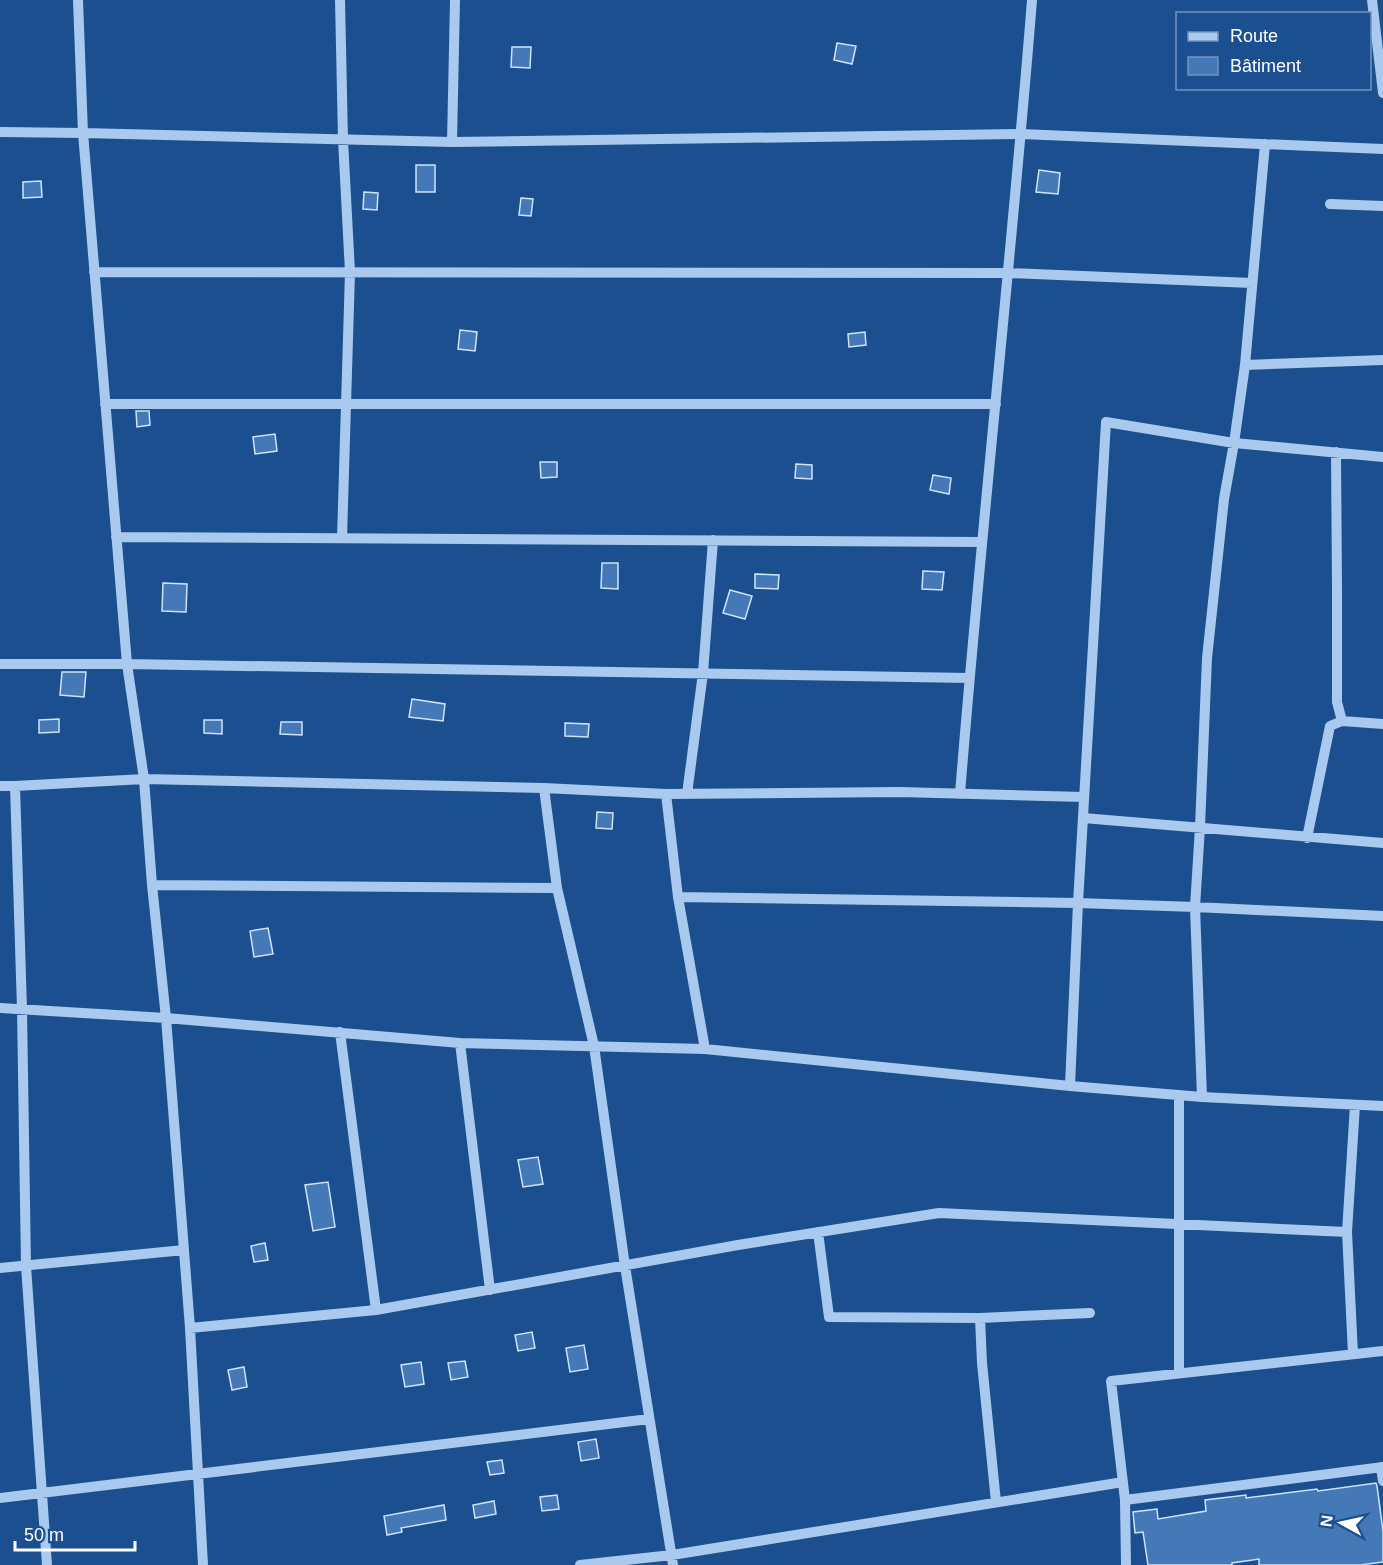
<svg xmlns="http://www.w3.org/2000/svg" width="1383" height="1565" viewBox="0 0 1383 1565" font-family="Helvetica,sans-serif">
<style>
.building{fill:#4478b7;stroke:#cfe3fa;stroke-width:1.5}
.lines{fill:none;stroke-linecap:round;stroke-linejoin:round}
.minor{stroke:#a9c9ee;stroke-width:10}
</style>
<rect width="100%" height="100%" fill="#1b4f8f"/>
<path class="building" d="M837,43L856,46L852,64L834,60Z
M512,47H531L530,68L511,67Z
M416,165H435V192H416Z
M1039,170L1060,173L1058,194L1036,192Z
M41,181L42,197L23,198V182Z
M364,192L378,193L377,210L363,209Z
M521,198L533,199L531,216L519,215Z
M460,330L477,332L475,351L458,349Z
M865,332L866,345L849,347L848,334Z
M136,411H149L150,425L137,427Z
M275,434L277,451L255,454L253,437Z
M540,462H557V477L541,478Z
M796,464L812,465V479L795,478Z
M933,475L951,478L949,494L930,490Z
M602,563H618V589L601,588Z
M923,571L944,572L942,590L922,589Z
M755,574L779,575L778,589L755,588Z
M163,583L187,584L186,612L162,611Z
M730,590L752,596L745,619L723,613Z
M62,672H86L84,697L60,695Z
M412,699L445,704L443,721L409,717Z
M59,719V732L39,733V720Z
M204,720H222V734L204,733Z
M281,722H302V735L280,734Z
M565,723L589,724L588,737L565,736Z
M597,812L613,813L612,829L596,828Z
M268,928L273,954L254,957L250,931Z
M538,1157L543,1184L523,1187L518,1160Z
M328,1182L335,1227L313,1231L305,1185Z
M265,1243L268,1260L254,1262L251,1246Z
M532,1332L535,1348L518,1351L515,1335Z
M584,1345L588,1369L570,1372L566,1348Z
M465,1361L468,1377L451,1380L448,1363Z
M421,1362L424,1384L405,1387L401,1365Z
M244,1367L247,1387L232,1390L228,1370Z
M596,1439L599,1458L581,1461L578,1442Z
M502,1460L504,1473L490,1475L487,1462Z
M1376,1483L1377,1486L1383,1531V1562L1360,1565H1259V1559L1232,1563V1565H1148L1143,1532L1135,1533L1133,1512L1157,1509L1158,1519L1206,1511L1205,1500L1246,1495V1498L1317,1489L1318,1491Z
M557,1495L559,1509L542,1511L540,1497Z
M494,1501L496,1514L475,1518L473,1505Z
M444,1505L446,1520L401,1528L402,1532L387,1535L384,1516Z"/>
<g class="lines">
<path class="minor" d="M78,0L83,133L127,664L144,779L152,885L166,1018L190,1328L203,1565
M340,0L343,140L350,272L342,538
M1372,0L1383,93
M0,132L83,133L452,142L1021,134L1383,149
M452,142L455,0
M1330,204L1383,206
M94,272L1008,273L1252,283
M1245,365L1383,360
M105,404H996
M116,537L982,542
M0,664H127L969,678
M1342,721L1383,724
M0,786H15L144,779L544,788L666,794L900,792L1084,797
M15,786L22,1009L26,1266L47,1565
M544,788L557,888L594,1046L625,1266L673,1565
M666,794L678,897L705,1049
M687,794L703,673L713,540
M960,794C981,529 1011,265 1032,0
M1083,818L1383,843
M1307,838L1330,726L1342,721L1337,702V586L1336,452
M152,885L557,888
M678,897L1078,903L1195,907L1383,916
M0,1008L166,1018L460,1043L705,1049L1070,1086L1202,1097L1383,1106
M340,1032L376,1310
M460,1043L490,1290
M1070,1086L1078,903L1106,422L1234,443L1383,457
M1179,1095V1373
M1202,1097L1195,907L1200,827L1207,658L1224,499L1234,443L1245,365L1265,144
M818,1232L829,1317L980,1318L1090,1313
M0,1268L184,1250
M980,1318L982,1363L996,1502
M190,1328L376,1310L738,1245L939,1213L1347,1232
M1353,1354L1347,1232L1355,1105
M1381,1467L1383,1481
M0,1498L649,1419
M1125,1500L1383,1467
M580,1565L672,1555L1123,1482
M1126,1565L1125,1500L1111,1381L1383,1351"/>
</g>
<rect x="1176" y="12" width="195" height="78" fill="#1b4f8f" stroke="#7695bc" stroke-width="1.5"/>
<rect x="1188" y="32" width="30" height="9" fill="#a9c9ee" stroke="#7695bc" stroke-width="1.5"/>
<text x="1230" y="42" font-size="18" fill="#ffffff">Route</text>
<rect x="1188" y="57" width="30" height="18" fill="#4478b7" stroke="#7695bc" stroke-width="1.5"/>
<text x="1230" y="72" font-size="18" fill="#ffffff">Bâtiment</text>
<g transform="translate(1341 1523) rotate(278)" stroke="#1b4f8f" stroke-width="4.5" paint-order="stroke">
<path d="M0-4.5L10 22L0 15L-10 22Z" fill="#ffffff"/>
<text y="-9" font-size="16" font-weight="bold" text-anchor="middle" fill="#ffffff">N</text>
</g>
<path d="M15 1541v9h120v-9" fill="none" stroke="#ffffff" stroke-width="3"/>
<text x="24" y="1541" font-size="18" fill="#ffffff" stroke="#1b4f8f" stroke-width="4.5" paint-order="stroke">50 m</text>
</svg>
